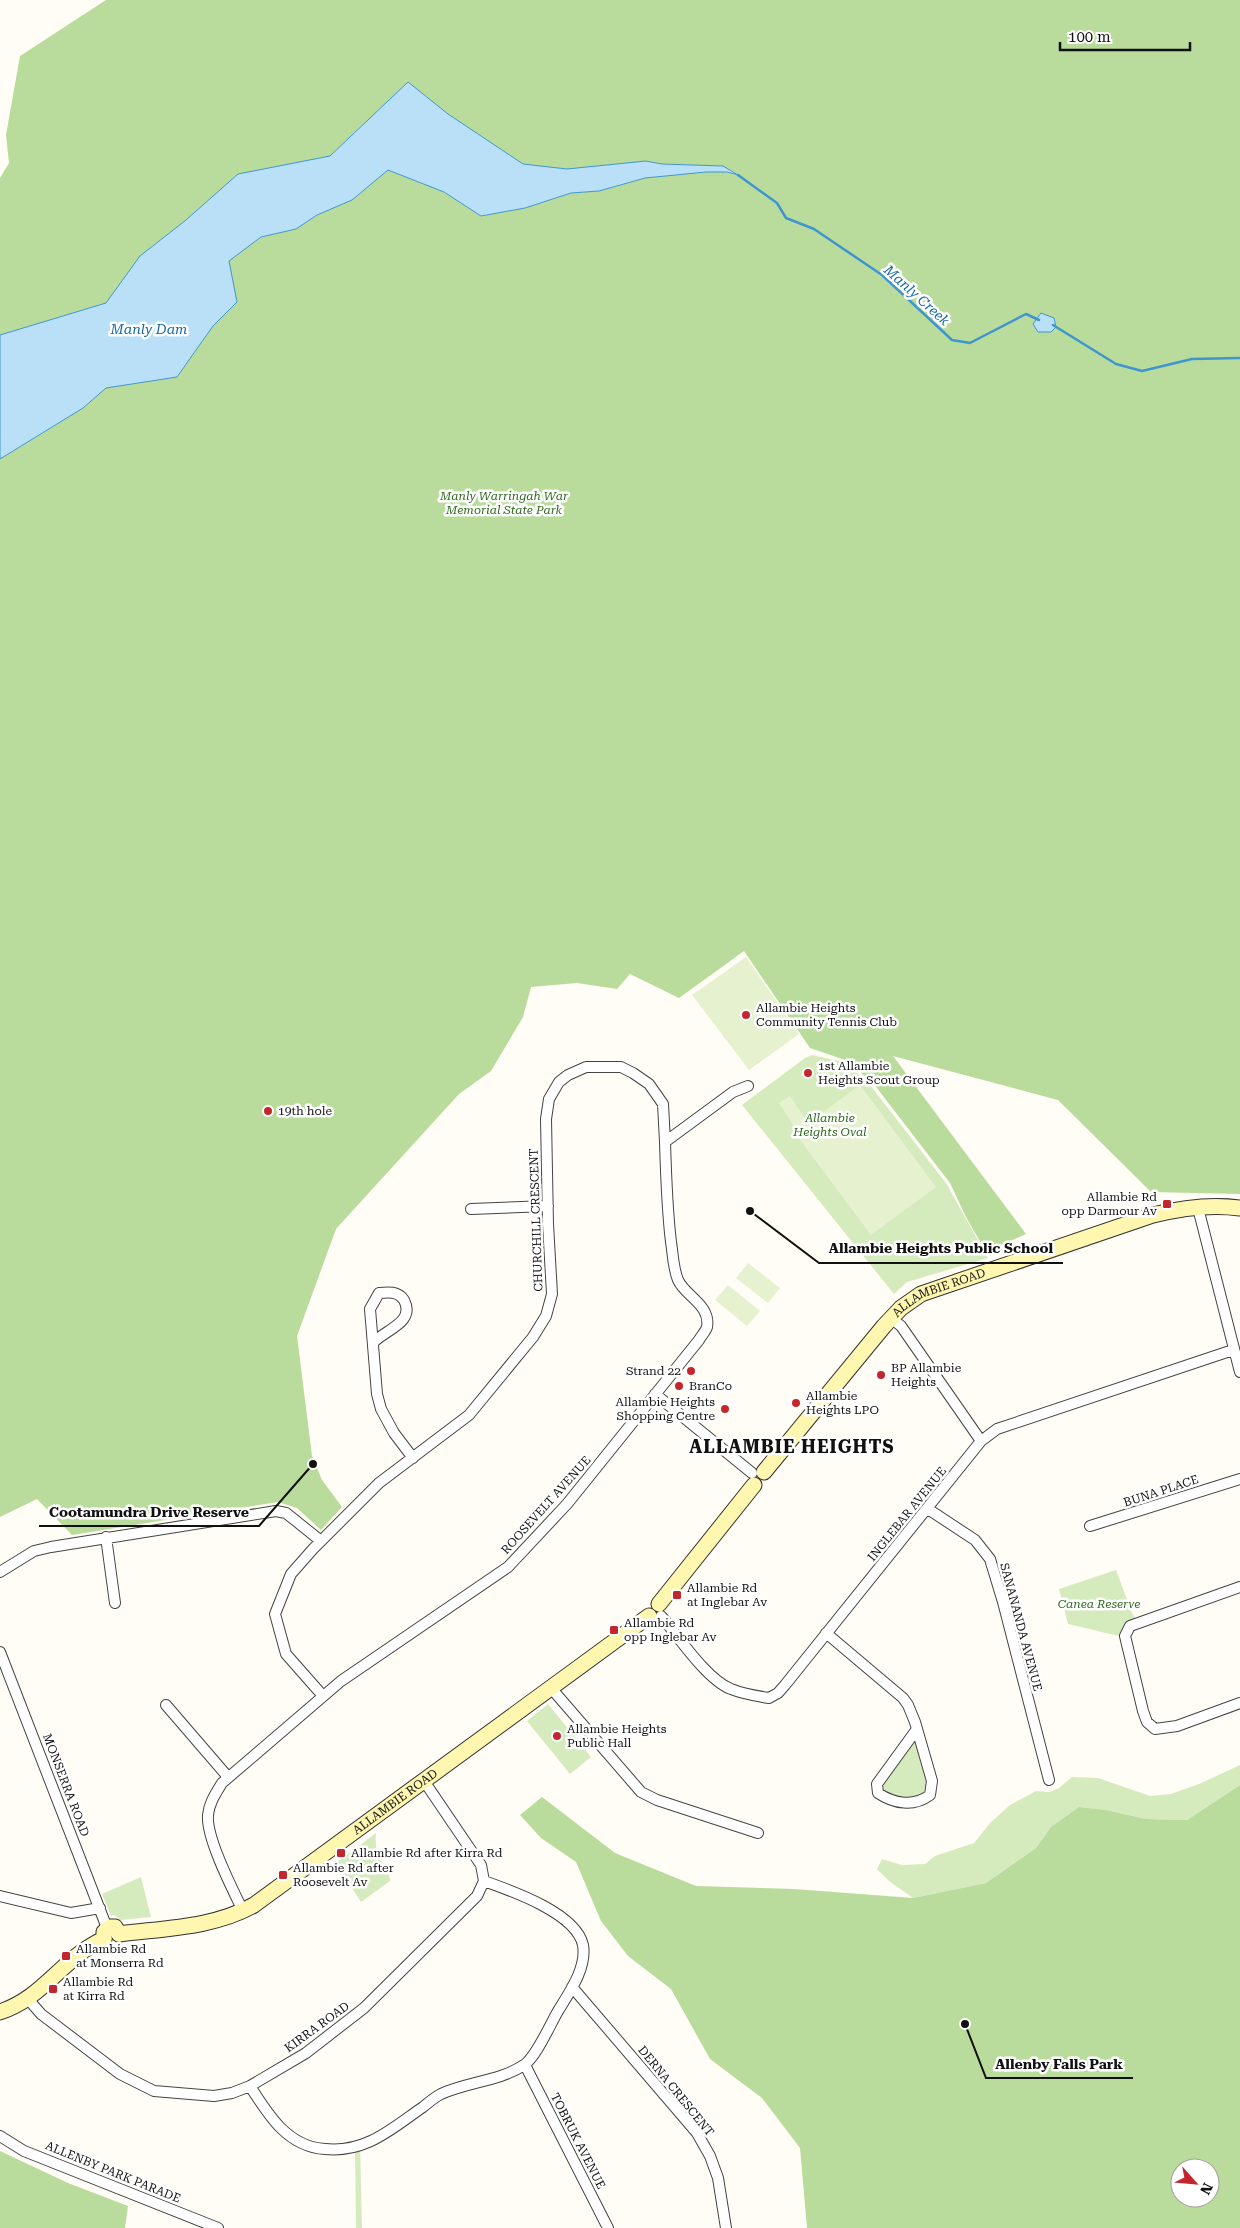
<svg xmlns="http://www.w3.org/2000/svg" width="1240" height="2228" viewBox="0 0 1240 2228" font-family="'Roboto Serif',serif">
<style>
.green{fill:#d5ebbd}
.forest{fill:#b9dc9c;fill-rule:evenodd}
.pitch{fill:#e6f2cf}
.water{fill:#b9e0f7;stroke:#3f96cf}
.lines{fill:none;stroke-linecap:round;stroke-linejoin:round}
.stream{stroke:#3f96cf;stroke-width:2.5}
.minor-casing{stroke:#444;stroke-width:12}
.secondary-casing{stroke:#333;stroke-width:17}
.minor{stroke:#fff;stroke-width:10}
.secondary{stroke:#fff6b0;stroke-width:15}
.poi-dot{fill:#c4262e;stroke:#fff;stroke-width:2}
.labels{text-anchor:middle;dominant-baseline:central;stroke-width:5;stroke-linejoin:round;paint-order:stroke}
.park-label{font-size:12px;font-style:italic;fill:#2f6b1f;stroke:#fff}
.poi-label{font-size:12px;fill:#111;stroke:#fff;text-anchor:start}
.street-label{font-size:12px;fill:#111;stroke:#fff}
.water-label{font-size:14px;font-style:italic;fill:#1768a6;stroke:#fff}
.district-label{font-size:18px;font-weight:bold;letter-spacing:1px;fill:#111;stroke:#fff}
.leader{fill:none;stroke:#111;stroke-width:2}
.callout-dot{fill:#111;stroke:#fff;stroke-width:2}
.callout-label{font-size:14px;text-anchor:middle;font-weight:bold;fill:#111;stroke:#fff;stroke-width:5;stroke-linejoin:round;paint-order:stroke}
</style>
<rect width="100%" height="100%" fill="#fffdf5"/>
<path class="green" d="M812,1055L843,1062L867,1081L946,1183L988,1258L907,1282L894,1294L742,1105L805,1058Z
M1116,1570L1132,1613L1136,1619L1123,1637L1068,1624L1059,1589Z
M548,1704L591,1757L570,1774L527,1721Z
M914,1742L917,1743L927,1783L928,1791C915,1803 895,1798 881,1791V1784Z
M1240,1765V1785L1187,1820L1146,1819L1106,1810L1079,1807L1051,1827L1036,1848L986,1883L913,1898L889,1881L877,1869L882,1859L902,1865L925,1864L935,1856L974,1843L991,1822L1010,1805L1036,1791L1049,1792L1059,1788L1072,1777L1098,1778L1150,1796L1171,1794L1199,1784Z
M376,1833C375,1842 377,1848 376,1856L388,1868L390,1881L361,1902L336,1863Z
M141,1877L151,1917L121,1920L114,1915L111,1916L102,1894Z
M360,2145L362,2228H356L355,2147Z"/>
<path class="forest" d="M106,0H1240V1194L1151,1192L1058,1100L893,1056L1026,1234L986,1252L966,1217L950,1183L873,1083L845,1060L810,1048L744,951L679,998L630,974L617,989L577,983L531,987L523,1017L491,1071L459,1094L336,1229L297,1336L312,1456L322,1480L342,1507L321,1530L297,1508L278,1502L72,1535L37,1499L0,1517V459L83,408L106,388L177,377L213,326L237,302L228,261L261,237L296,229L317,215L352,200L388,170L444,192L481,216L525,208L571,193L599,191L645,178L706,172H727L736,175L723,166L662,164L646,161L567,169L523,164L448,114L408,82L330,156L238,174L186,220L140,256L106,303L0,335V178L9,163L6,135L20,56Z
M1240,1785V2228H807L800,2148L762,2098L710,2059L671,1989L628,1956L601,1921L576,1862L541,1838L520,1815L542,1797L615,1853L696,1886L794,1889L913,1898L986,1883L1036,1848L1051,1827L1079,1807L1106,1810L1146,1819L1187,1820ZM1180,2168H1210V2198H1180Z
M0,2151L68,2183L128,2206L125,2228H0Z"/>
<path class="pitch" d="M746,957L799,1034L749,1070L692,995Z
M860,1085L936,1187L871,1235L795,1133L797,1131L779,1103L790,1096L808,1123Z
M748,1263L780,1288L768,1303L736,1278Z
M728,1285L760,1311L747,1326L715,1300Z"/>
<path class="water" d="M408,82L448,114L523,164L567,169L646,161L662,164L723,166L738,175L727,172H706L645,178L599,191L571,193L525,208L481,216L444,192L388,170L352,200L317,215L296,229L261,237L229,261L237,302L213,326L177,377L106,388L83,408L0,459V335L106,303L140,256L186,220L238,174L330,156Z
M1041,313L1054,318L1056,327L1051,332H1038L1033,324Z"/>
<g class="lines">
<path class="stream" d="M738,175L777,203L786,218L814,229L882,275L952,340L970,343L1026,314L1039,320
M1053,325L1116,364L1142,371L1192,359L1240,358"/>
<g class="minor-casing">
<path id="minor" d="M1198,1208L1240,1372
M471,1209L548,1206
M891,1318L901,1326L981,1441
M373,1343C384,1330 416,1323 404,1300C398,1291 388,1292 379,1293L370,1309L377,1394L381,1409L394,1433L413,1458
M655,1394L752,1473
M928,1509L975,1540L990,1559L1003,1602L1049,1780
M1090,1526L1240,1479
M106,1537L115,1603
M0,1572L34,1551L51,1547L276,1511L286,1513L321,1541
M1240,1587L1130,1626L1125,1636L1143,1711L1147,1722L1155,1729L1177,1726L1240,1703
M661,1616C678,1636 707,1680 731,1689C743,1694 756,1696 769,1698L778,1693L785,1685L981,1441L997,1429L1233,1350
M826,1633L903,1698L908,1705L915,1722L932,1781L930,1795C914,1807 894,1804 878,1793L877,1784L917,1729
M0,1652L107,1928
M551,1688L641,1792L657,1800L758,1833
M323,1696L286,1654L275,1614L291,1574L313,1549L379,1483L469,1415L533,1337L546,1316L552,1294L548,1224L546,1119L549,1099L559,1082L568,1075L586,1067H621L633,1073L649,1084L663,1104L665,1142
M166,1705L228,1777
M0,1896L71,1913L100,1908
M243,1911C233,1890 206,1838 208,1815C209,1803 216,1793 222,1783L341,1681L508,1567L567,1504L699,1340C701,1336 706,1331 707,1327C711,1305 685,1296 678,1280C673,1268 673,1254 671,1242C667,1209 666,1176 665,1142L733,1092L748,1086
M572,1987L697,2133L710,2156L718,2178L726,2228
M28,1999L41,2014L120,2074L154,2091L214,2096L232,2093L250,2086L306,2053L364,2008L477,1896L484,1881L481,1865L424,1781
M525,2065L608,2228
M250,2086C268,2115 288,2147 325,2149C366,2153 391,2129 423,2107C429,2102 435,2097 441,2094C467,2082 500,2081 524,2065C536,2057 550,2025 558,2011C569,1993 587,1968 583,1945C576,1913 512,1891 484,1881
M0,2136L24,2151L218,2228"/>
</g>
<g class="secondary-casing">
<g id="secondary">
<path id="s1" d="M764,1472L884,1326L901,1308L921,1294L1153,1215C1181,1208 1211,1204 1240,1208"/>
<path d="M659,1604L754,1485"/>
<path id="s2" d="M119,1934C165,1928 213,1928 254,1905L649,1616"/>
<path d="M104,1939V1932L110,1927H115L119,1934"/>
<path d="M0,2012C45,1997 63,1957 104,1939"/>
</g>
</g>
<use href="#minor" class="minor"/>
<use href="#secondary" class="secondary"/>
</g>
<g class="poi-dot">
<circle cx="746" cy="1015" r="5"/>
<circle cx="808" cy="1073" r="5"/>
<circle cx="268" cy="1111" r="5"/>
<rect x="1162" y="1199" width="10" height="10" rx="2.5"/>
<circle cx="691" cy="1371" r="5"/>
<circle cx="881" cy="1375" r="5"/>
<circle cx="679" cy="1386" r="5"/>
<circle cx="796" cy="1403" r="5"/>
<circle cx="725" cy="1409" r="5"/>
<rect x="672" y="1590" width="10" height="10" rx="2.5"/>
<rect x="609" y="1625" width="10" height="10" rx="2.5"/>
<circle cx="557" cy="1736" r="5"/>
<rect x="336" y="1848" width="10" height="10" rx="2.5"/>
<rect x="278" y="1870" width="10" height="10" rx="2.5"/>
<rect x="61" y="1951" width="10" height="10" rx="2.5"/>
<rect x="48" y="1984" width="10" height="10" rx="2.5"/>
</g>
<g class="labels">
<g class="park-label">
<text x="504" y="496">Manly Warringah War<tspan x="504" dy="14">Memorial State Park</tspan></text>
<text x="830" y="1118">Allambie<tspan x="830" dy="14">Heights Oval</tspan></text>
<text x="1099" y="1604">Canea Reserve</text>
</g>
<g class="poi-label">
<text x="756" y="1008">Allambie Heights<tspan x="756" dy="14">Community Tennis Club</tspan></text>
<text x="818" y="1066">1st Allambie<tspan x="818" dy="14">Heights Scout Group</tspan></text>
<text x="278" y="1111">19th hole</text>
<text x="1157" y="1197" text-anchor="end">Allambie Rd<tspan x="1157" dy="14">opp Darmour Av</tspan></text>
<text x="891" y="1368">BP Allambie<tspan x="891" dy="14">Heights</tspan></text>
<text x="681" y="1371" text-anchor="end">Strand 22</text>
<text x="689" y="1386">BranCo</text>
<text x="806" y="1396">Allambie<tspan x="806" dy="14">Heights LPO</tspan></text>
<text x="715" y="1402" text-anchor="end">Allambie Heights<tspan x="715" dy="14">Shopping Centre</tspan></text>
<text x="687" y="1588">Allambie Rd<tspan x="687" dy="14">at Inglebar Av</tspan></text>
<text x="624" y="1623">Allambie Rd<tspan x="624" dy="14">opp Inglebar Av</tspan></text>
<text x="567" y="1729">Allambie Heights<tspan x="567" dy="14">Public Hall</tspan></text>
<text x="351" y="1853">Allambie Rd after Kirra Rd</text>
<text x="293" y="1868">Allambie Rd after<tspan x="293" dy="14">Roosevelt Av</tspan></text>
<text x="76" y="1949">Allambie Rd<tspan x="76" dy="14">at Monserra Rd</tspan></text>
<text x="63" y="1982">Allambie Rd<tspan x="63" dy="14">at Kirra Rd</tspan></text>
</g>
<g class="street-label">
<text transform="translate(536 1220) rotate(-92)">CHURCHILL CRESCENT</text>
<text stroke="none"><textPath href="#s1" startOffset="255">ALLAMBIE ROAD</textPath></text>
<text transform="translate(1161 1491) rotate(-18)">BUNA PLACE</text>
<text transform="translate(546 1505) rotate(-48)">ROOSEVELT AVENUE</text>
<text transform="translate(907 1514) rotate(-51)">INGLEBAR AVENUE</text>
<text transform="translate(1021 1627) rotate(75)">SANANANDA AVENUE</text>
<text transform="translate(66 1785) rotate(69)">MONSERRA ROAD</text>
<text stroke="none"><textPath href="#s2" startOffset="314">ALLAMBIE ROAD</textPath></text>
<text transform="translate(317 2027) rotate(-36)">KIRRA ROAD</text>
<text transform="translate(676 2091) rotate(51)">DERNA CRESCENT</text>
<text transform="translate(578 2141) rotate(63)">TOBRUK AVENUE</text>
<text transform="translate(113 2172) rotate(22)">ALLENBY PARK PARADE</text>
</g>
<g class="water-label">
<text transform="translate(917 295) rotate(42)">Manly Creek</text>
<text x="149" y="329">Manly Dam</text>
</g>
<g class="district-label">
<text x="792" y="1446">ALLAMBIE HEIGHTS</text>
</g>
</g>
<path class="leader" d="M750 1211L819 1263H1063M313 1464L259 1526H39M965 2024L986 2078H1133"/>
<g class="callout-dot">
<circle cx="750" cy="1211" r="5"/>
<circle cx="313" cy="1464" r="5"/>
<circle cx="965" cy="2024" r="5"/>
</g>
<g class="callout-label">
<text x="941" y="1253">Allambie Heights Public School</text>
<text x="149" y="1517">Cootamundra Drive Reserve</text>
<text x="1059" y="2069">Allenby Falls Park</text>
</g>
<g transform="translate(1195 2183) rotate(117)"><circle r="24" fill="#ffffff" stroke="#a0a0a0"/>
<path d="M0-4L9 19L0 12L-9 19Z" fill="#c4262e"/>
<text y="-8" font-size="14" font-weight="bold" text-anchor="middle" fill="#111111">N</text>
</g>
<path d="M1060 42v8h130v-8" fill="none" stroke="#111111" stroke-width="2.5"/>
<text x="1068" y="42" font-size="15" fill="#111111" stroke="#ffffff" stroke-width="4" paint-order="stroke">100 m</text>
</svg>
